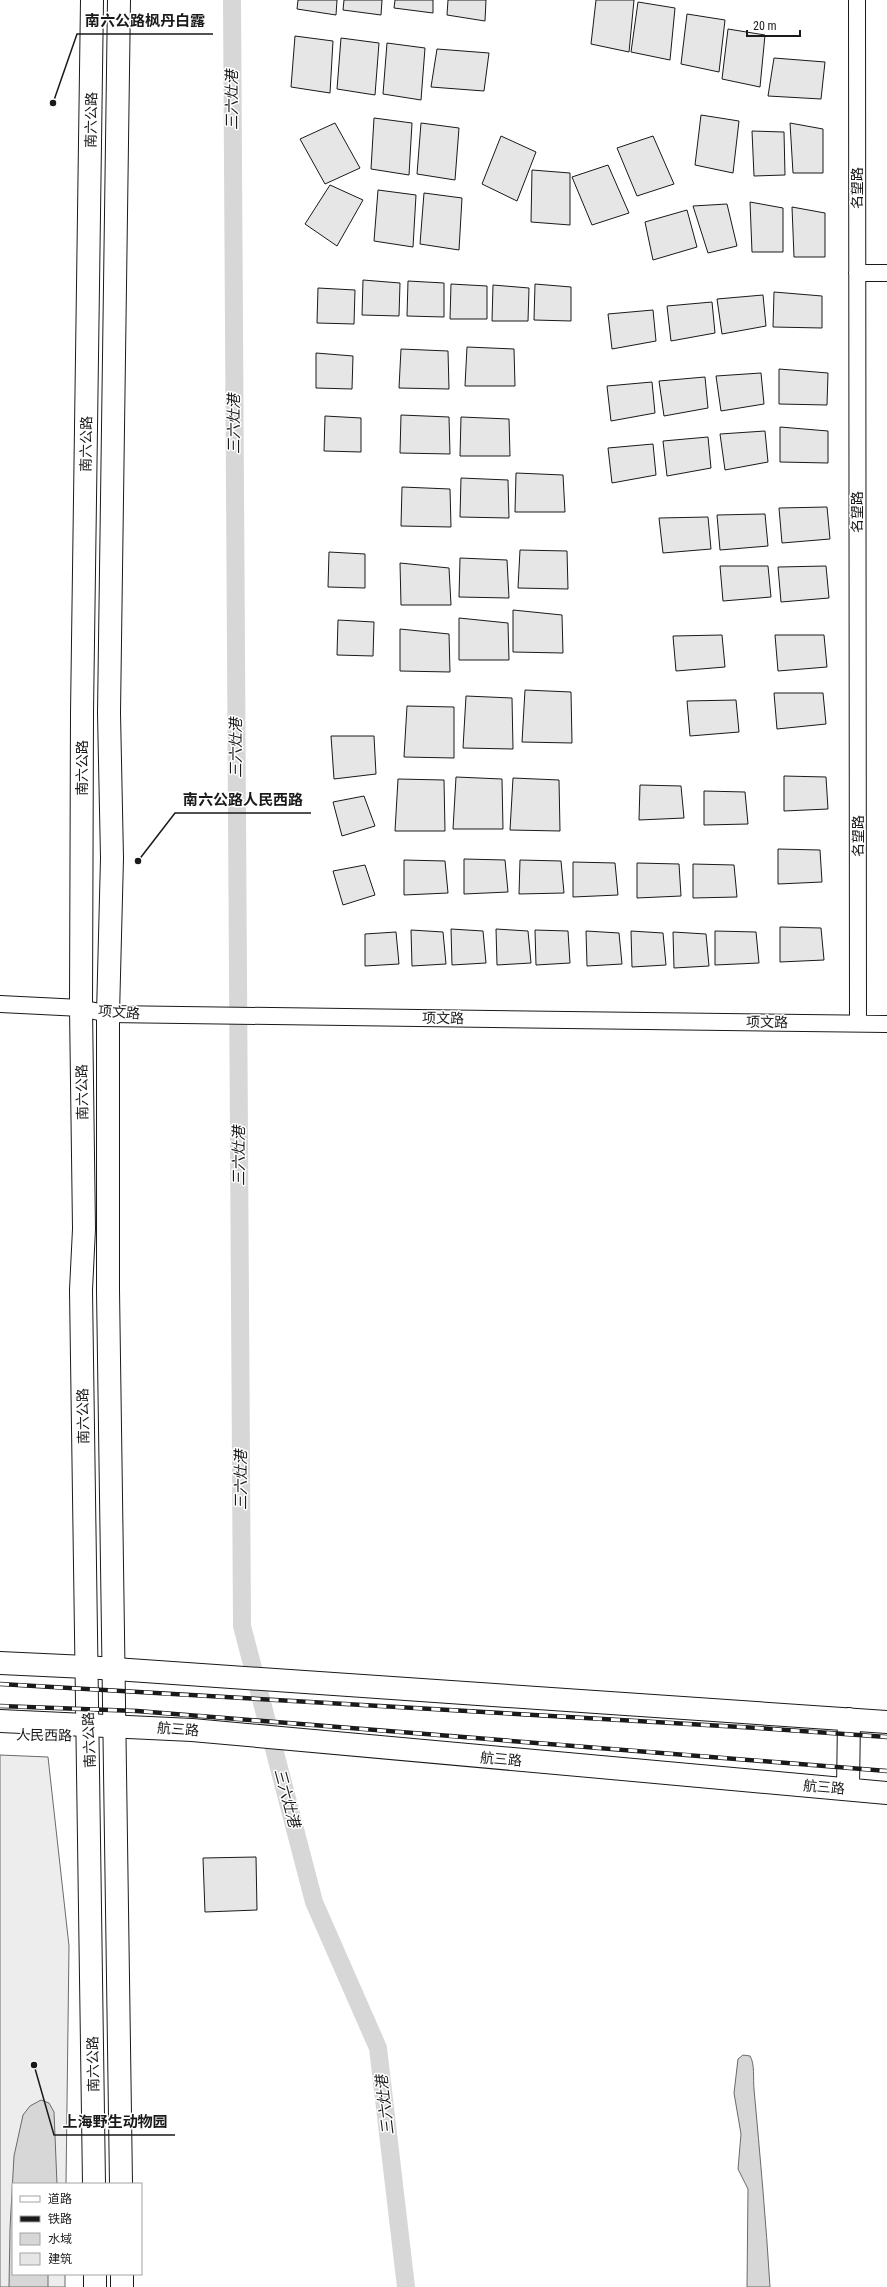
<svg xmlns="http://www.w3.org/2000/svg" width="887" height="2287" viewBox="0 0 887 2287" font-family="'Roboto Condensed','Noto Sans SC',sans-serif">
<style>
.built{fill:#ededed;stroke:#6a6a6a}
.water{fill:#d7d7d7;stroke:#6a6a6a}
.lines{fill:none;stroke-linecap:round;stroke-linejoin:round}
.canal{stroke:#d7d7d7;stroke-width:18}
.building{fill:#e6e6e6;stroke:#1a1a1a}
.street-casing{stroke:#1a1a1a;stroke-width:18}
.secondary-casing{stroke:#1a1a1a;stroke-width:24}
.highway-casing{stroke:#1a1a1a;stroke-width:24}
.street{stroke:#fff;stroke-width:16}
.secondary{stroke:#fff;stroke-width:22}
.highway{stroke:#fff;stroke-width:22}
.rail-casing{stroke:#1a1a1a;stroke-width:4.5}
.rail{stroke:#fff;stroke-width:3;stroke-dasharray:9;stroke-linecap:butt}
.labels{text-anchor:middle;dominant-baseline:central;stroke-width:3;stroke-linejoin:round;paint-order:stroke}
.street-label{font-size:14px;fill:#1a1a1a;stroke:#fff}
.water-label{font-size:15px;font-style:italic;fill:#1a1a1a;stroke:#fff}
.leader{fill:none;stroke:#1a1a1a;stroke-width:1.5}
.callout-dot{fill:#1a1a1a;stroke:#fff;stroke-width:1.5}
.callout-label{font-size:15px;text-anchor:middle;font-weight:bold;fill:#1a1a1a;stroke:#fff;stroke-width:3;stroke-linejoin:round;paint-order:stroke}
</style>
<rect width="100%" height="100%" fill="#fff"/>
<path class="built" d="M0,1755L48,1757L69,1946L66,2184H13V2274H65V2287H0Z"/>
<path class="water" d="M743,2055L750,2056C755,2064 753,2079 754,2089C760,2155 766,2221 770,2287H747L748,2189L738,2169L741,2134L734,2093L738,2059Z
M41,2100L49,2103L54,2112L57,2184H13V2274H48V2287H9L10,2228L14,2156L23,2115L30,2106Z"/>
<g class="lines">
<path class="canal" d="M232,0L242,1626L314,1902L378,2048L406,2287"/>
</g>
<path class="building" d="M298,0H337L336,15L297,9Z
M344,0H382L381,15L343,10Z
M395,0H433V13L394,8Z
M448,0H486L485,21L447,15Z
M596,0H634L629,52L591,44Z
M638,2L675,8L670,60L631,52Z
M687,14L725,20L719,72L681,64Z
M728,29L765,35L760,87L722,79Z
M295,36L333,41L330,93L291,87Z
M341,38L379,43L375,95L337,89Z
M387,43L425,48L421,100L383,94Z
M437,49L489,53L484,91L431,87Z
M774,58L825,62L821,99L768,96Z
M701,115L739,121L733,173L695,165Z
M374,118L412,123L409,175L371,169Z
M335,123L360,168L325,184L300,139Z
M421,123L459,128L455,180L417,174Z
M790,123L823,129V173H793Z
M752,131L784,132L785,175L754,176Z
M501,136L536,152L517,201L482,184Z
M653,136L674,184L637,196L617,148Z
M608,165L629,213L592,225L572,177Z
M532,170L570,173V225L531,222Z
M330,185L363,200L337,246L305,224Z
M378,190L416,195L413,247L374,241Z
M424,193L462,198L459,250L420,244Z
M750,202L783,208V252H752Z
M727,204L737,246L708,253L693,206Z
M792,207L825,213V257H794Z
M687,210L697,247L653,260L645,222Z
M363,280L400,283L399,316L362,315Z
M408,281L444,283V317L407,316Z
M451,284L487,286V319H450Z
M535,284L571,287V321L534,320Z
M493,285L529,288L528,321H492Z
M318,288L355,290L354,324L317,323Z
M774,292L822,296V328L773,327Z
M763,295L766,326L722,334L717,299Z
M712,302L715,333L671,341L667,306Z
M653,310L656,341L612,349L608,314Z
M467,347L514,349L515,386H465Z
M401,349L448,351L449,389L399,388Z
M316,353L353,356L352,389L316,388Z
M779,369L828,373L827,405L779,404Z
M761,373L764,404L721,411L716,376Z
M705,377L708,408L664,416L659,381Z
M652,382L655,413L611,421L607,386Z
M401,415L449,417L450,454L400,453Z
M325,416L361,418V452L324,451Z
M461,417L509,419L510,456H460Z
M780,427L828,431V463L780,462Z
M765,431L768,462L725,470L720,434Z
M708,437L711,468L667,476L663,441Z
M653,444L656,475L612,483L608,448Z
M516,473L563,475L565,512H515Z
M461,478L508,480L509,518L460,517Z
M402,487L450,489L451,527L401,526Z
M827,507L830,539L782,543L779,508Z
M765,514L768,546L720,550L717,515Z
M708,517L711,549L663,553L659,518Z
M520,550L567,551L568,589L518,588Z
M329,552L365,554V588L328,587Z
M460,558L507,560L509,598L459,597Z
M400,563L449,568L451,605H401Z
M720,566H768L771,597L723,601Z
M826,566L829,598L781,602L778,567Z
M513,610L562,615L563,653L513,652Z
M459,618L508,623L509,660H459Z
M338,620L374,622L373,656L337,655Z
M400,629L449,634L450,672L400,671Z
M722,635L725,667L676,671L673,636Z
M775,635H824L827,667L778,671Z
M525,690L571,692L572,743L522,742Z
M774,693H823L826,724L777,729Z
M466,696L512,698L513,749L463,748Z
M736,700L739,732L690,736L687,701Z
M407,706L454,707V758L404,757Z
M331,736H374L376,774L334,779Z
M784,776L826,777L828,809L784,811Z
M456,777L502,779L503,829H453Z
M513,778L559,780L560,831L510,830Z
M398,779L444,780L445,831H395Z
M640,785L681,786L684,818L639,820Z
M704,791L745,792L748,824L704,825Z
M364,796L375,826L342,836L333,802Z
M778,849L820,850L822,882L778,884Z
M464,859L505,860L508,892L464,894Z
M404,860L445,861L448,893L404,895Z
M520,860L561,861L564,893L519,894Z
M573,862L615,863L618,895L573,897Z
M637,863L679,864L681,896L637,898Z
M693,864L734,865L737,897L693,898Z
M365,865L375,895L343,905L333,871Z
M780,927L821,928L824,960L780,962Z
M451,929L483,931L486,963L452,965Z
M496,929L528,931L531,963L497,965Z
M411,930L443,932L446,964L412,966Z
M535,930L568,931L570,963L536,965Z
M586,931L619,933L622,964L587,966Z
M631,931L663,933L666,965L632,967Z
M715,931L756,932L759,963L715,965Z
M396,932L399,964L365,966V934Z
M673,932L706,934L709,966L674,968Z
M256,1857L257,1910L205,1912L203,1858Z"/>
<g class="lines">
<g class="street-casing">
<path id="street" d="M857,0L858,1024
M857,273H887
M0,1004L81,1008L108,1014L887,1024"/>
</g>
<g class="secondary-casing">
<path id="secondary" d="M0,1663L86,1667L887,1722
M0,1721L192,1730L887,1793
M848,1789L849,1719"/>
</g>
<g class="highway-casing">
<path id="highway" d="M92,0L82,713L81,1008L84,1229L81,1290L94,2184
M119,0L109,713L112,858L108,1014V1290L121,2184
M95,2274V2287
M122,2274V2287"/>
</g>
<use href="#street" class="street"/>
<use href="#secondary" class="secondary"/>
<use href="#highway" class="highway"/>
<g class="rail-casing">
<path id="rail" d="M0,1684L758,1728L887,1737
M0,1706L137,1711L887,1771"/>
</g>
<use href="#rail" class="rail"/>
</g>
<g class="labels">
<g class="street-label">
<text transform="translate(91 120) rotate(-89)">南六公路</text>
<text transform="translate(857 188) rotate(-90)">名望路</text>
<text transform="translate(86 444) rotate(-89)">南六公路</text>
<text transform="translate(857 512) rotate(-90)">名望路</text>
<text transform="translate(82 768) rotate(-90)">南六公路</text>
<text transform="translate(858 836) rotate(-90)">名望路</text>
<text transform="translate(119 1012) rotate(4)">项文路</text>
<text transform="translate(443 1018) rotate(1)">项文路</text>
<text transform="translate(767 1022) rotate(1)">项文路</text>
<text transform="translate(82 1092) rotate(-91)">南六公路</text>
<text transform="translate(83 1416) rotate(-91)">南六公路</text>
<text transform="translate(178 1729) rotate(4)">航三路</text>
<text transform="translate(44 1735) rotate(1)">人民西路</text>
<text transform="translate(89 1740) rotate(-92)">南六公路</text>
<text transform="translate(501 1759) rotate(5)">航三路</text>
<text transform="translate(824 1787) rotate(5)">航三路</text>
<text transform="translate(93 2064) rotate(-91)">南六公路</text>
</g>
<g class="water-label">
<text transform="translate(232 100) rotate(-90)">三六灶港</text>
<text transform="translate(234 424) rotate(-90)">三六灶港</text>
<text transform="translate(236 748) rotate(-90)">三六灶港</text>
<text transform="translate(239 1156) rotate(-90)">三六灶港</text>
<text transform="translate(241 1480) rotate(-90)">三六灶港</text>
<text transform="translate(287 1798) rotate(75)">三六灶港</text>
<text transform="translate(385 2105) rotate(-97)">三六灶港</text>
</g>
</g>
<path class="leader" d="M53 103L77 34H213M138 861L175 813H311M34 2065L54 2135H175"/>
<g class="callout-dot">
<circle cx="53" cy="103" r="4"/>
<circle cx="138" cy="861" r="4"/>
<circle cx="34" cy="2065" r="4"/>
</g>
<g class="callout-label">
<text x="145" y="26">南六公路枫丹白露</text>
<text x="243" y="805">南六公路人民西路</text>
<text x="115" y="2127">上海野生动物园</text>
</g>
<rect x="12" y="2183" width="130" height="92" fill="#ffffff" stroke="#a3a3a3"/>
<rect x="20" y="2196" width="20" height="6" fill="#ffffff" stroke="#a3a3a3"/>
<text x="48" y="2203" font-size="12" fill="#1a1a1a">道路</text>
<rect x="20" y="2216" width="20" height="6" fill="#1a1a1a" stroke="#a3a3a3"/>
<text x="48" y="2223" font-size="12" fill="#1a1a1a">铁路</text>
<rect x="20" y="2233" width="20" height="12" fill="#d7d7d7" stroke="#a3a3a3"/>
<text x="48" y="2243" font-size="12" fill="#1a1a1a">水域</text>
<rect x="20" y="2253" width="20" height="12" fill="#e6e6e6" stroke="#a3a3a3"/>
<text x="48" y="2263" font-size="12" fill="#1a1a1a">建筑</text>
<path d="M747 30v6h53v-6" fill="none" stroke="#1a1a1a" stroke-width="2"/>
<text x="753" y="30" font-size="12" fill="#1a1a1a" stroke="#ffffff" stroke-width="3" paint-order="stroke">20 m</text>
</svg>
